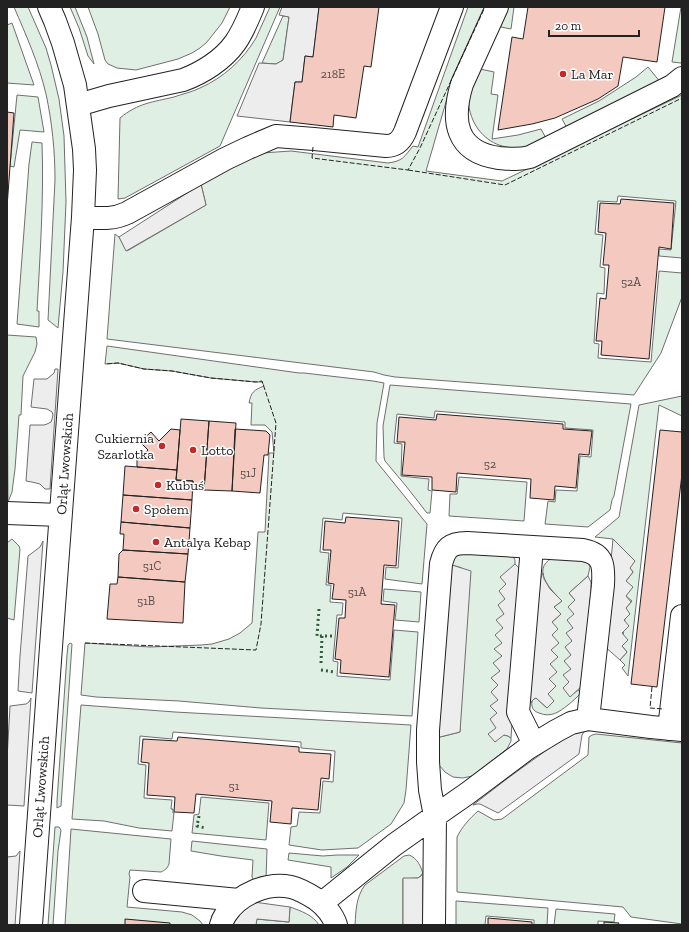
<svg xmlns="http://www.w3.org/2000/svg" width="689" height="932" viewBox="0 0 689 932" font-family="'Zilla Slab',serif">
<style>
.green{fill:#e0efe3;stroke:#6f6f6f}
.parking{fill:#ededed;stroke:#6f6f6f}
.building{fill:#f3c9c0;stroke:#222}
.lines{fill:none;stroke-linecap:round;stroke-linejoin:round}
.minor-casing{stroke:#222;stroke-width:24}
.minor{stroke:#fff;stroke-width:22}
.hedge{stroke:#2f5e38;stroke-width:3;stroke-dasharray:2 3;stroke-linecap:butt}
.fence{stroke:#222;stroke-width:1;stroke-dasharray:5 2;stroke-linecap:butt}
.poi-dot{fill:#c62828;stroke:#fff;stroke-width:1.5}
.labels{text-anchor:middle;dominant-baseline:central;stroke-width:3;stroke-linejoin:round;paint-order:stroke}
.number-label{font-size:12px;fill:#564c4a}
.poi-label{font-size:14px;fill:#222;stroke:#fff;text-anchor:start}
.street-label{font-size:14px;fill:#222;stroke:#fff}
</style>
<rect width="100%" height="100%" fill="#fff"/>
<path class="green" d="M14,7H28L46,48L51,65L59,99L64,136L66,202L63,272L58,328L48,320L55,180C55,151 52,122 46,94C39,64 26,35 14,7Z
M70,7H75L87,37L94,64L88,56L79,28Z
M88,7H230L222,23L207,42L200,48L192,53L178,59L136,70L117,68L108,64L105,60L98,34Z
M270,7H280L220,146L125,198L118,199L120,118C138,103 153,102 174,97C182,94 192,92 200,88C223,78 243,60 256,38C261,28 265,17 270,7Z
M468,7H488L448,95L426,171L502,181L682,95V258L659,256V249L671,250L676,201L618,196L617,202L598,201L595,234L603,235L600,267L605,268L604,294L597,293L594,343L599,344L598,358L651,362L659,271L682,273V297L661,353L634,395L395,377L384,375L374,372L107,339L115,234L119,237L127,251L206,205L201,184L242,161L262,153L291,151L388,163C403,161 404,157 413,146L418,147Z
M508,7H514L511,29L501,27L500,24Z
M681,7H682V62L681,63L672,62Z
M283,16L289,17L283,60L276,64L262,63Z
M12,23L34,85L7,83V25Z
M648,67L661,83L568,130L562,119L599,101L636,77Z
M480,69L494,72L491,94L498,95L492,139L518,135L541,129L547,140C540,143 533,146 526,147C507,150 490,145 478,129C471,119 467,106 469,94C471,86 476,77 480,69Z
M17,95L38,97L44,132L20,130L14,167L10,166Z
M32,142L42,143C44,199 40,255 37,311H39V327L17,324L29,164Z
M7,335L36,337L37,344L35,352L23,376L21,415H19L15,469L12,492L8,502Z
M107,346L299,373H304L373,381L384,383L377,423L376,461L427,524L422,584L385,579L386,567L398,568L402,518L343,513L342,520L323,518L320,552L329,553L326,585H331L330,602L343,603L342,615H337L333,661L338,662L337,676L390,680L394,630L418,632L412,716L261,708L179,701L96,697L81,695L85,643L150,647L201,645L212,644L229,639L240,633L252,623L258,532H265L269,453H274L272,432L265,425H251L252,403H249C251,392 254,390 264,386L262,382H256L211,378L172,371L144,369L118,363L105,364Z
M390,385L631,404L614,496L612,500L610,510L588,527L545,524L548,501L555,502L556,490L577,491L580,456L591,457L593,430L565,428V422L435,411L434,418L397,414L394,443L402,444L401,476L429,479L428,490L432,491L430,513H427L406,486L385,461L384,457L383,426Z
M682,396V416L659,405L628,676L622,668L625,665L620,660L627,652L622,646L626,608L632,601L626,596V581L633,572L630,568L613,539L595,537L619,517L639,405Z
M459,477L527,482L524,521L449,516L450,494H457Z
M12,539L19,546L20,549L14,620L7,618V543Z
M459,553L512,554L515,560V564L512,567L506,585L503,628L502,656L498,685L497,713L504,735L508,736L511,738V741L507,749L472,776L463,778L453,777L445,772L439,765L436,738L460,732L462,568L452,565L451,562Z
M552,558L587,561L590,567L588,576L569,593L575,600L570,682V696L577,691L579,690L580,694C576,698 573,701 568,705C559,712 551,718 539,713C533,711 531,707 532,701L534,699L536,698L547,708L552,622L561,614L554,607L562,601C551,590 531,570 552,558Z
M384,589L421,592L419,622L395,620L397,603L383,601Z
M70,643L72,644L61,806L57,808V801L67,655L68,645Z
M81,705L175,712L411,725L406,790L404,803L391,824L358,848L322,850L289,845L291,827L297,826L299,812L320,813L323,781L333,782L335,751L301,748V742L173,732L172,739L140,736L138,764L146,765L144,798L172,800L171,809H173V813H174L172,831L139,828L104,821L72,819Z
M596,734L682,743V924L631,917L623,907L457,892V837C462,827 469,819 478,811L494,820L502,819L588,755L589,737L592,735Z
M201,797L269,803L266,840L192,833L194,815L199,814Z
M55,827H59L61,830L58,851L53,925H48Z
M71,829L171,839L169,864C167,869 165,870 161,872L130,870L129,874L130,877L127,907L182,912L192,915L200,921L203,925H65Z
M192,841L267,849L266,879L255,882L252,877L253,860L221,856L191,851Z
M289,853L323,856L337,855H359L347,867L331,878V867L288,860Z
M409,855C417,858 421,866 423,874L418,878L403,879V925H355C356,910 356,897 365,885L404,856Z
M456,901L548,908L547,925H534V920L486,916L485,925H456Z
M290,907C301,911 313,915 319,925H256V919L289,922Z
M556,909L615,914L614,922L598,921V925H554Z"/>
<path class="parking" d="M282,7H319L313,57L305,56L302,82H295L290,122L237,116L259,63L276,64L283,60L289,17L279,15Z
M201,184L206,205L126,251L119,237Z
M55,369H58L50,489H45L40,484L32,482L26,481L30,425H44L47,424L51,422L52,419L53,415L52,412L47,409L31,407L34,379H47L54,373Z
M613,539L635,561L630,568L633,572L626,581L633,587L626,596L631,602L626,608L630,614L624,620L629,626L622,633L628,640L622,646L627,652L620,660L603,645Z
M43,541L32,693L18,691L20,656L28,556L40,547Z
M515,564L522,571L511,738L508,736L504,735L495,742L488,734L496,728L490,719L497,713L490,706L498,700L491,692L498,685L491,678L500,671L493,663L502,656L494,649L502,643L495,635L503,628L496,620L504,614L498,605L505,599L499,591L506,584L500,577Z
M452,565L471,571L460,732L436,738Z
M543,573L544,579L550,589L562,601L554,607L561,614L552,622L558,629L552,635L559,643L551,650L558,657L550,664L557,672L549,679L556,686L548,694L554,701L547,708L536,698L534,699L532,701L531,703L529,691L539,582Z
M588,576L591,582V590L583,685L570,697L563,688L569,682L563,675L571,669L564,661L571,655L565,647L572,641L566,633L573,628L567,620L574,614L568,607L575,600L569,593Z
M31,698L24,806L7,805V759L10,706L26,704L29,702Z
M588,729L584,732L582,735L579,754L498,813L480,804H477L473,805L508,778L566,736Z
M20,851L15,925H7V857L16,856Z
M422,874H423V925H403V878H418L421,876Z
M239,900L290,907L289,922L257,919L256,925H233L234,910Z"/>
<path class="building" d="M319,7H379L371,67L364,66L356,118L334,115L333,127L290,122L295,82H302L305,56L313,57Z
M528,7H665L657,62L623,57L618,86L598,99L555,118L532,124L498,130L512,37L523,39Z
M7,112L14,113L7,207Z
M621,199L674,203L671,249L659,247L649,359L601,355L602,341H596L600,298L606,299L609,265H603L606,233L598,232L600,203L620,204Z
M437,414L563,424V429L592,431L589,455L579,454L576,488L555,486L554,500L530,498L531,479L457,473L456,492L432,490V477L402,475L405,442H397L399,417L436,420Z
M181,419L209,421L204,490L193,489V481L176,480Z
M209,421L236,423L232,491L204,490Z
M171,429L180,430L177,470L137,467V460L148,450L140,442L151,432L159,441Z
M235,429L266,431L270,435L268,455H264L260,493L232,491Z
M660,430L682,432V474L657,687L631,684Z
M125,466L177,470L176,480L193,481L192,500L123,495Z
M123,495L192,500L190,528L121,522Z
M346,517L399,521L396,566L384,565L381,604L395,605L389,677L340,673L341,660L335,659L339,618H345L346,600L332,599L334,584L328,583L331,550H323L325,521L345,523Z
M121,522L190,528L188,554L123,550L124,534H120Z
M123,550L188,554L185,582L118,577L119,554Z
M118,577L185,582L183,623L107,619L110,584H117Z
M178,737L299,747V752L331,754L329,779L321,778L318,810L292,808L291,824L270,822L272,801L196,794L194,813L174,812L175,797L147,795L149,763L141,762L143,739L177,741Z
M488,918L532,922V925H488Z
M125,919L170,923V925H125Z
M604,922L619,923L618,925H604Z"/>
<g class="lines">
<g class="minor-casing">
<path id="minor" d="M497,7L462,84C451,120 455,152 499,158C511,159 519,160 530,157L672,86L682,78
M78,105L109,96L183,80C202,73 223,60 235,43C243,32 248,19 253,7
M83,217C100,218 112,220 127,213L225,159L248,148L276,136L314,139L386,146C396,146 401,141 405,132L452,7
M7,513L60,515
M532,547L518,712L534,744
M669,729L682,616
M144,891L239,900
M322,903L394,845L435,816L430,790L428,762V730L441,564C445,548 450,543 467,543L583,550C604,554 604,566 603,585L588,719
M31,925L52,633L83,217L85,170L84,149L75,85L63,43L55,21L49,7
M221,925C222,921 224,917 226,914C239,894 267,882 291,887C300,889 308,894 316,899C324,905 333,915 336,925
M434,925L435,816L468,793L528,748L556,731L571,723L588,719L651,727L682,730"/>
</g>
<use href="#minor" class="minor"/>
<path class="hedge" d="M319,609L317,636H322
M321,663L322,636H332
M321,670L335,672
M199,816L197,826L205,828"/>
<path class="fence" d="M313,147L312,158L408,170L420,148L485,7
M408,170L505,185L682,98
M85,643L256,650L261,624L276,423L262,381L256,382L211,378L172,371L144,369L118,363L105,364
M652,687L650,708L664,709"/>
</g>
<g class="poi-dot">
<circle cx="563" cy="74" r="4"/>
<circle cx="162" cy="446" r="4"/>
<circle cx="193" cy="450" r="4"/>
<circle cx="158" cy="485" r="4"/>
<circle cx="136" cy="509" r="4"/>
<circle cx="156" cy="542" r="4"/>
</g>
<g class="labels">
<g class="number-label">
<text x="333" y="74">218E</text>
<text x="631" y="282">52A</text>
<text x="490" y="464">52</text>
<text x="248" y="473">51J</text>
<text x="152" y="566">51C</text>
<text x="357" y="592">51A</text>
<text x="146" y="601">51B</text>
<text x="234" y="786">51</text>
</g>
<g class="poi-label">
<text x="571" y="74">La Mar</text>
<text x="154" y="438" text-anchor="end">Cukiernia<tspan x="154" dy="16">Szarlotka</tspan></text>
<text x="201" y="450">Lotto</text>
<text x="166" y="485">Kubuś</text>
<text x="144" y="509">Społem</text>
<text x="164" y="542">Antalya Kebap</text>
</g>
<g class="street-label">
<text transform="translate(65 464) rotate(-86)">Orląt Lwowskich</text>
<text transform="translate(41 787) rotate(-86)">Orląt Lwowskich</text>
</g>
</g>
<rect width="689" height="932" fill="none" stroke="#222222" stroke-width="16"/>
<path d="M549 30v6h90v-6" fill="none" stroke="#222222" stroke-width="2"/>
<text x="555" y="30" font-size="12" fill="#222222" stroke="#ffffff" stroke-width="3" paint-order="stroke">20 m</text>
</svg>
